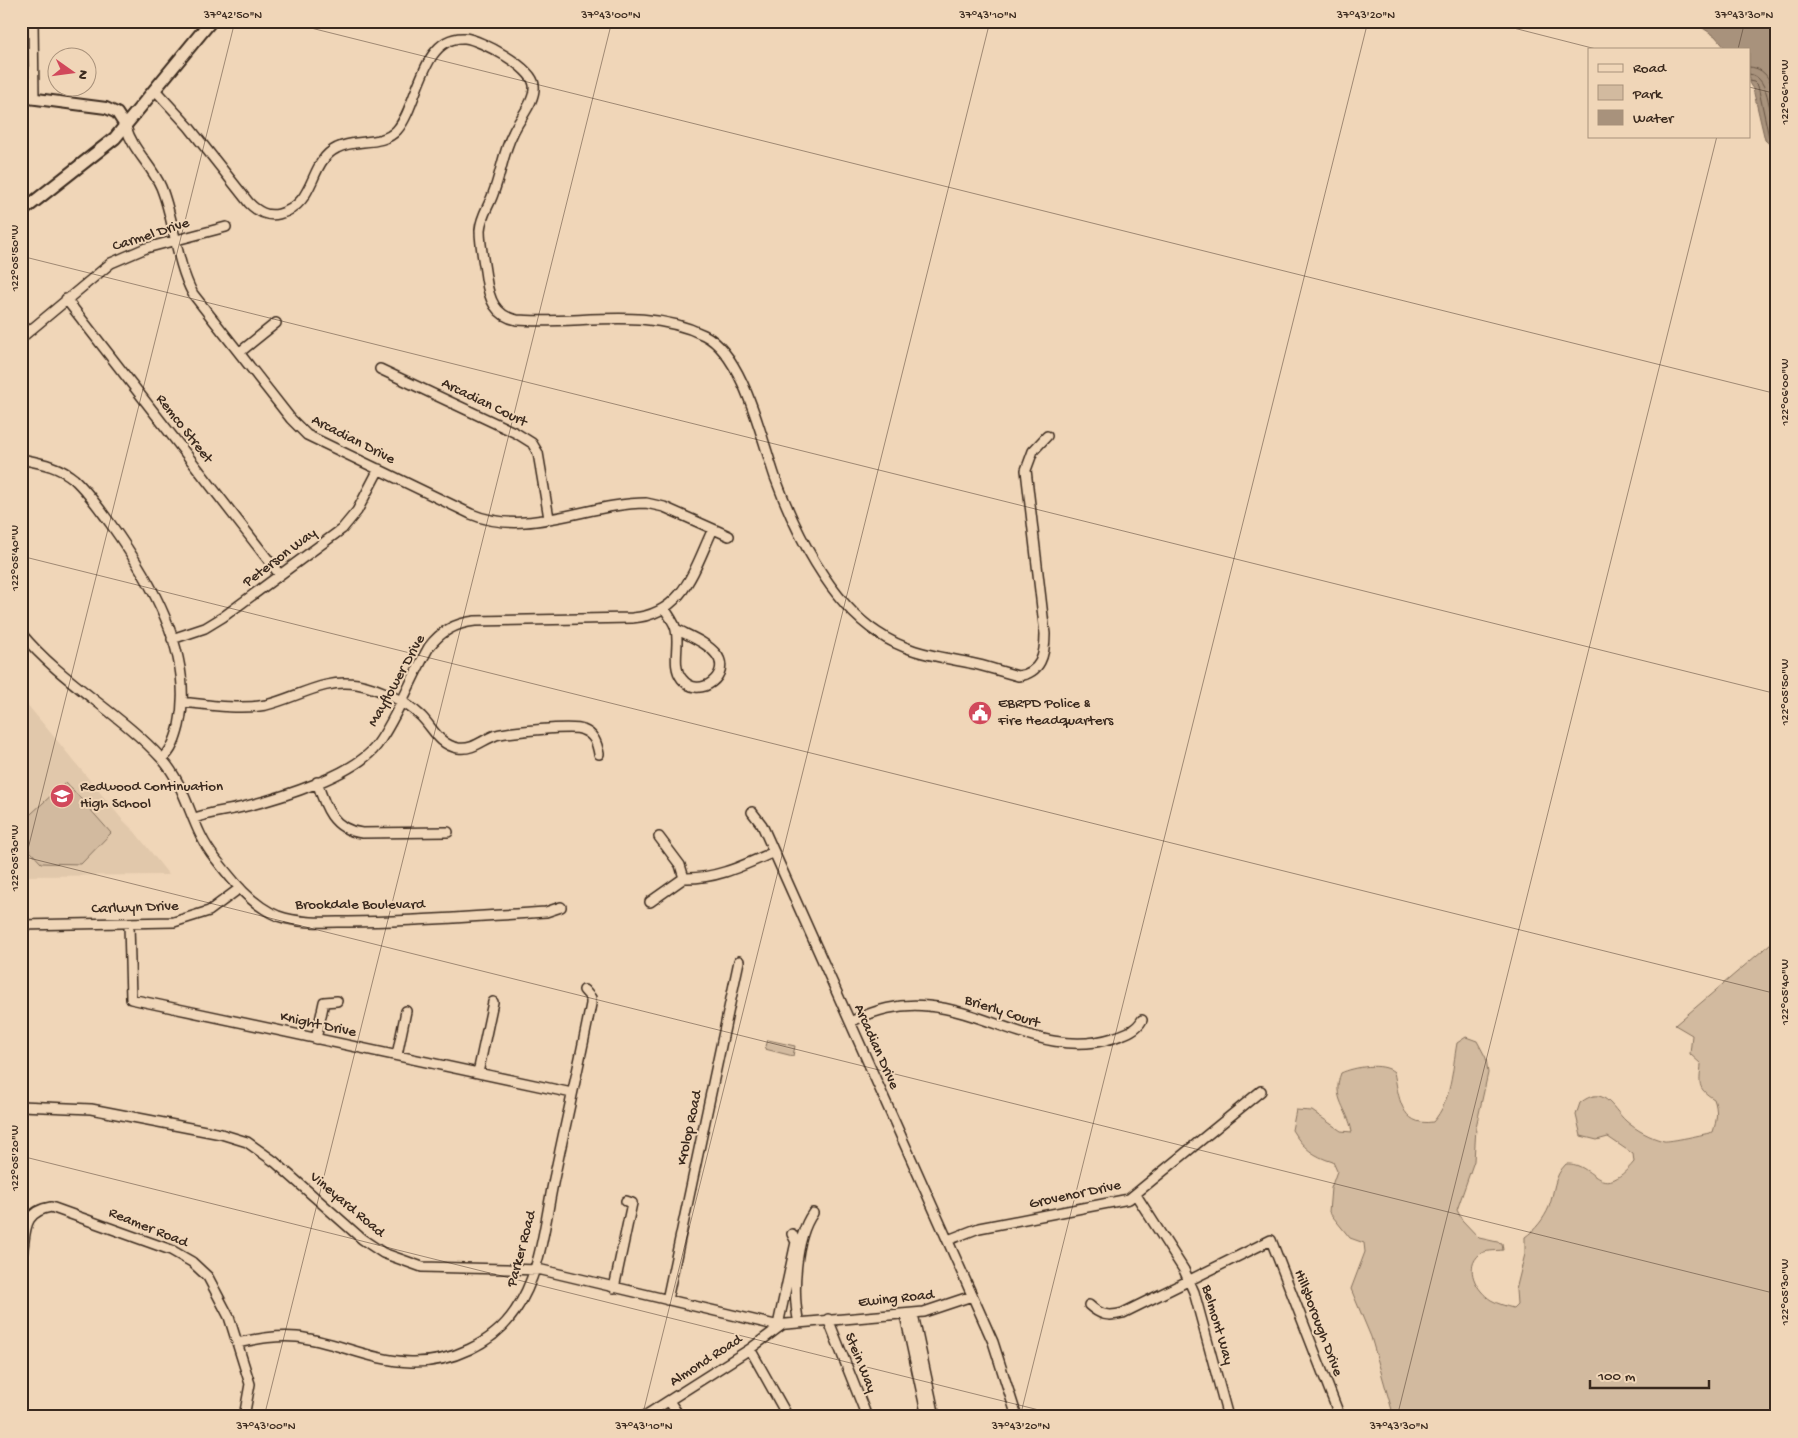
<svg xmlns="http://www.w3.org/2000/svg" width="1798" height="1438" viewBox="0 0 1798 1438" font-family="'Gochi Hand',sans-serif">
<style>
.built{fill:#e1c8ab}
.green{fill:#d2ba9f;stroke:#86725e}
.water{fill:#a8927c;stroke:#7c6856}
.lines{fill:none;stroke-linecap:round;stroke-linejoin:round}
.shore{stroke:#675444;stroke-width:1}
.minor-casing{stroke:#3b2a1e;stroke-width:12}
.tertiary-casing{stroke:#3b2a1e;stroke-width:14}
.secondary-casing{stroke:#3b2a1e;stroke-width:15}
.minor{stroke:#f0d6b8;stroke-width:9}
.tertiary{stroke:#f0d6b8;stroke-width:10}
.secondary{stroke:#f0d6b8;stroke-width:11}
.ticks{fill:none;stroke:#3b2a1e;stroke-width:1;stroke-opacity:0.45}
.labels{text-anchor:middle;dominant-baseline:central;stroke-width:4;stroke-linejoin:round;paint-order:stroke}
.street-label{font-size:15px;fill:#3b2a1e;stroke:#f0d6b8}
.poi-label{font-size:15px;fill:#3b2a1e;stroke:#f0d6b8;text-anchor:start}
.neatline{fill:none;stroke:#3b2a1e;stroke-width:2}
.ticks-label{font-size:12px;text-anchor:middle;fill:#3b2a1e}
</style>
<rect width="100%" height="100%" fill="#f0d6b8"/>
<filter id="ink" filterUnits="userSpaceOnUse"><feTurbulence type="fractalNoise" baseFrequency=".02" numOctaves="2"/><feDisplacementMap in="SourceGraphic" scale="10" xChannelSelector="R" yChannelSelector="G"/><feConvolveMatrix kernelMatrix="1 2 1 2 8 2 1 2 1" color-interpolation-filters="sRGB"/></filter>
<g filter="url(#ink)">
<path class="built" d="M21,697L121,818L135,832L169,875L21,876Z"/>
<path class="green" d="M66,782L111,833L81,864L41,863L21,841V823Z
M1777,938V1417H1394L1371,1337L1351,1289L1365,1252L1364,1243L1350,1238L1329,1212L1331,1188L1337,1171L1333,1162C1313,1156 1303,1148 1292,1130L1296,1110L1312,1111L1341,1131L1352,1132C1348,1108 1331,1099 1341,1073C1354,1067 1383,1062 1394,1072C1399,1096 1400,1127 1433,1122C1452,1100 1452,1070 1457,1043L1466,1037L1477,1041L1486,1058L1488,1073L1476,1127L1474,1161L1457,1210L1462,1220L1479,1238L1502,1243L1503,1250C1496,1251 1485,1250 1480,1254C1463,1268 1477,1291 1491,1300C1498,1304 1506,1306 1513,1308L1517,1304L1516,1290L1525,1254V1237C1535,1230 1544,1219 1549,1207C1555,1191 1553,1177 1566,1164C1595,1162 1599,1204 1634,1162L1633,1154L1608,1137L1597,1140L1581,1136L1576,1115L1580,1103C1604,1084 1611,1107 1626,1121C1636,1130 1651,1138 1664,1141C1669,1142 1706,1134 1713,1132C1717,1120 1718,1110 1714,1099C1696,1088 1700,1083 1701,1064L1690,1054L1692,1035L1675,1025Z
M768,1040L795,1046L793,1056L765,1049Z"/>
<path class="water" d="M1692,21H1777V151L1765,140L1753,89L1749,83V49H1726L1715,36Z"/>
<g class="lines">
<path class="shore" d="M1749,67C1770,68 1773,89 1777,105
M1749,74C1772,76 1768,121 1777,137
M1749,81L1754,82L1758,86L1769,137L1777,145"/>
<g class="minor-casing">
<path id="minor" d="M33,21L34,99
M156,91L189,127L249,203C258,212 267,217 279,214C317,204 308,162 337,148C356,138 382,147 397,130C419,105 421,35 465,38C481,40 532,67 534,85C536,101 519,119 513,133C503,152 501,174 493,194C489,206 481,216 480,230C480,246 484,262 486,278C489,299 495,316 517,320C578,325 645,306 704,335C743,354 761,437 775,477C795,531 829,601 878,633C907,653 937,656 970,663C986,666 1002,672 1018,676C1041,673 1045,655 1045,634L1026,470L1033,451L1047,436
M126,127C133,151 151,164 161,187C175,221 175,260 193,294L291,419L307,435L471,514C527,538 589,503 646,503L664,507L729,536
M66,299L280,575
M21,338L111,263L146,248L226,227
M240,352L276,323
M380,369L516,433L532,443L538,453L549,518
M21,459C40,463 59,466 74,479C88,492 99,508 110,523C150,579 195,654 179,726C176,738 172,751 162,759
M665,609C668,615 675,623 676,630C680,645 671,666 682,679C699,701 733,674 716,654C706,642 689,636 676,629
M21,633C61,682 119,712 162,759C188,788 191,829 215,858C232,880 251,905 278,916C301,924 326,922 349,922C415,922 480,916 546,912L561,907
M172,639L205,628L223,617L342,529L357,511L379,469
M182,702C208,705 240,710 266,705C296,698 325,678 357,684C379,688 405,701 421,716C433,728 439,745 458,748C474,750 482,740 496,735C508,732 574,725 583,730C594,734 597,743 599,754
M317,782C325,807 333,830 362,833L448,832
M752,812L762,825L993,1342L1017,1417
M195,818C211,812 227,811 243,807C280,798 355,775 377,745C398,716 411,678 429,647C440,632 456,623 475,621L632,618C684,614 694,569 713,529
M659,837L680,865L684,878
M684,878C717,879 744,865 774,852
M650,902L684,878
M129,924L131,999L572,1093
M21,925L174,922L209,911L240,888
M850,1022C875,1010 899,1003 928,1006C992,1012 1047,1059 1113,1038C1124,1034 1136,1031 1142,1020
M316,1039L324,1002L337,1001
M397,1055L406,1011
M478,1073L493,1002
M21,1106L91,1109L221,1134L247,1142L275,1162L362,1239L383,1253L422,1267L542,1270L775,1325L924,1312L972,1296
M1136,1195L1184,1270L1194,1292L1228,1417
M948,1240L979,1228L1129,1199L1261,1091
M21,1259C27,1235 20,1212 51,1207L171,1250L192,1262L208,1277L229,1317L250,1384L244,1417
M614,1288L632,1203L626,1201
M667,1300L739,961
M1089,1305C1100,1315 1108,1317 1123,1313L1271,1240L1340,1417
M913,1314L935,1417
M905,1315L927,1417
M828,1319L867,1417
M799,1323C792,1294 795,1238 813,1213
M778,1325L796,1242L792,1234
M237,1343C257,1339 276,1335 297,1337C335,1341 371,1361 411,1362C450,1363 493,1344 515,1311C542,1273 545,1218 555,1174C567,1117 580,1061 591,1004V998L584,990
M750,1349L788,1417
M669,1401L680,1417
M643,1417L750,1349L782,1325"/>
</g>
<g class="tertiary-casing">
<path id="tertiary" d="M21,97L106,108L117,113L126,127"/>
</g>
<g class="secondary-casing">
<path id="secondary" d="M21,212L115,138L211,21"/>
</g>
<use href="#minor" class="minor"/>
<use href="#tertiary" class="tertiary"/>
<use href="#secondary" class="secondary"/>
</g>
</g>
<path class="ticks" d="M283,21L1777,394M1486,21L1596,49M1738,49L1745,21M1749,87L1777,94M21,256L1777,694M21,556L1777,994M21,856L1777,1294M21,877L235,21M21,1156L1067,1417M264,1417L612,21M642,1417L990,21M1020,1417L1368,21M1397,1417L1717,136M1775,1417L1777,1410"/>
<defs>
<g id="civic-disc" transform="scale(1.25)"><circle r="9.5" fill="#d1495b" stroke="#f0d6b8"/><path d="M-.6-6.5H3V-4.5H.6V-3L4-1V1h2V6H-6V1h2V-1L-.6-3ZM-1.2 2.5V6h2.4V2.5Z" fill="#fff"/></g>
<g id="school-disc" transform="scale(1.25)"><circle r="9.5" fill="#d1495b" stroke="#f0d6b8"/><path d="M0-5L7-2L0 1L-7-2ZM-4 1L0 2.5L4 1V4Q0 6-4 4Z" fill="#fff"/></g>
</defs>
<g fill-rule="evenodd">
<use href="#civic-disc" x="980" y="713"/>
<use href="#school-disc" x="62" y="796"/>
</g>
<g class="labels">
<g class="street-label">
<text transform="translate(151 235) rotate(-18)">Carmel Drive</text>
<text transform="translate(484 403) rotate(26)">Arcadian Court</text>
<text transform="translate(184 429) rotate(52)">Remco Street</text>
<text transform="translate(353 440) rotate(27)">Arcadian Drive</text>
<text transform="translate(280 558) rotate(-37)">Peterson Way</text>
<text transform="translate(397 681) rotate(-61)">Mayflower Drive</text>
<text x="360" y="905">Brookdale Boulevard</text>
<text transform="translate(135 908) rotate(-2)">Carlwyn Drive</text>
<text transform="translate(1002 1012) rotate(18)">Brierly Court</text>
<text transform="translate(318 1025) rotate(12)">Knight Drive</text>
<text transform="translate(876 1047) rotate(66)">Arcadian Drive</text>
<text transform="translate(690 1128) rotate(-78)">Krolop Road</text>
<text transform="translate(1075 1195) rotate(-12)">Grovenor Drive</text>
<text transform="translate(347 1205) rotate(40)">Vineyard Road</text>
<text transform="translate(148 1228) rotate(22)">Reamer Road</text>
<text transform="translate(522 1249) rotate(-75)">Parker Road</text>
<text transform="translate(896 1299) rotate(-6)">Ewing Road</text>
<text transform="translate(1318 1323) rotate(69)">Hillsborough Drive</text>
<text transform="translate(1217 1325) rotate(74)">Belmont Way</text>
<text transform="translate(706 1361) rotate(-33)">Almond Road</text>
<text transform="translate(860 1363) rotate(68)">Stein Way</text>
</g>
<g class="poi-label">
<text x="998" y="704">EBRPD Police &amp;<tspan x="998" dy="17">Fire Headquarters</tspan></text>
<text x="80" y="787">Redwood Continuation<tspan x="80" dy="17">High School</tspan></text>
</g>
</g>
<rect width="1798" height="1438" fill="none" stroke="#f0d6b8" stroke-width="55"/>
<rect x="1588" y="48" width="162" height="90" fill="#f0d6b8" stroke="#a8917a"/>
<rect x="1598" y="64" width="25" height="8" fill="#f0d6b8" stroke="#a8917a"/>
<text x="1633" y="72" font-size="15" fill="#3b2a1e">Road</text>
<rect x="1598" y="85" width="25" height="15" fill="#d2ba9f" stroke="#a8917a"/>
<text x="1633" y="98" font-size="15" fill="#3b2a1e">Park</text>
<rect x="1598" y="110" width="25" height="15" fill="#a8927c" stroke="#a8917a"/>
<text x="1633" y="122" font-size="15" fill="#3b2a1e">Water</text>
<g transform="translate(72 72) rotate(104)"><circle r="24" fill="#f0d6b8" stroke="#a8917a"/>
<path d="M0-4L9 19L0 12L-9 19Z" fill="#d1495b"/>
<text y="-8" font-size="14" font-weight="bold" text-anchor="middle" fill="#3b2a1e">N</text>
</g>
<path d="M1590 1380v8h119v-8" fill="none" stroke="#3b2a1e" stroke-width="2.5"/>
<text x="1598" y="1380" font-size="15" fill="#3b2a1e" stroke="#f0d6b8" stroke-width="4" paint-order="stroke">100 m</text>
<rect x="28" y="28" width="1742" height="1382" class="neatline"/>
<g class="ticks-label">
<text x="233" y="18">37°42'50"N</text>
<text x="611" y="18">37°43'00"N</text>
<text x="988" y="18">37°43'10"N</text>
<text x="1366" y="18">37°43'20"N</text>
<text x="1744" y="18">37°43'30"N</text>
<text transform="translate(1784 92) rotate(-90)" y="4">122°06'10"W</text>
<text transform="translate(14 258) rotate(-90)" y="4">122°05'50"W</text>
<text transform="translate(1784 392) rotate(-90)" y="4">122°06'00"W</text>
<text transform="translate(14 558) rotate(-90)" y="4">122°05'40"W</text>
<text transform="translate(1784 692) rotate(-90)" y="4">122°05'50"W</text>
<text transform="translate(14 858) rotate(-90)" y="4">122°05'30"W</text>
<text transform="translate(1784 992) rotate(-90)" y="4">122°05'40"W</text>
<text transform="translate(14 1158) rotate(-90)" y="4">122°05'20"W</text>
<text transform="translate(1784 1292) rotate(-90)" y="4">122°05'30"W</text>
<text x="266" y="1429">37°43'00"N</text>
<text x="644" y="1429">37°43'10"N</text>
<text x="1021" y="1429">37°43'20"N</text>
<text x="1399" y="1429">37°43'30"N</text>
</g>
</svg>
